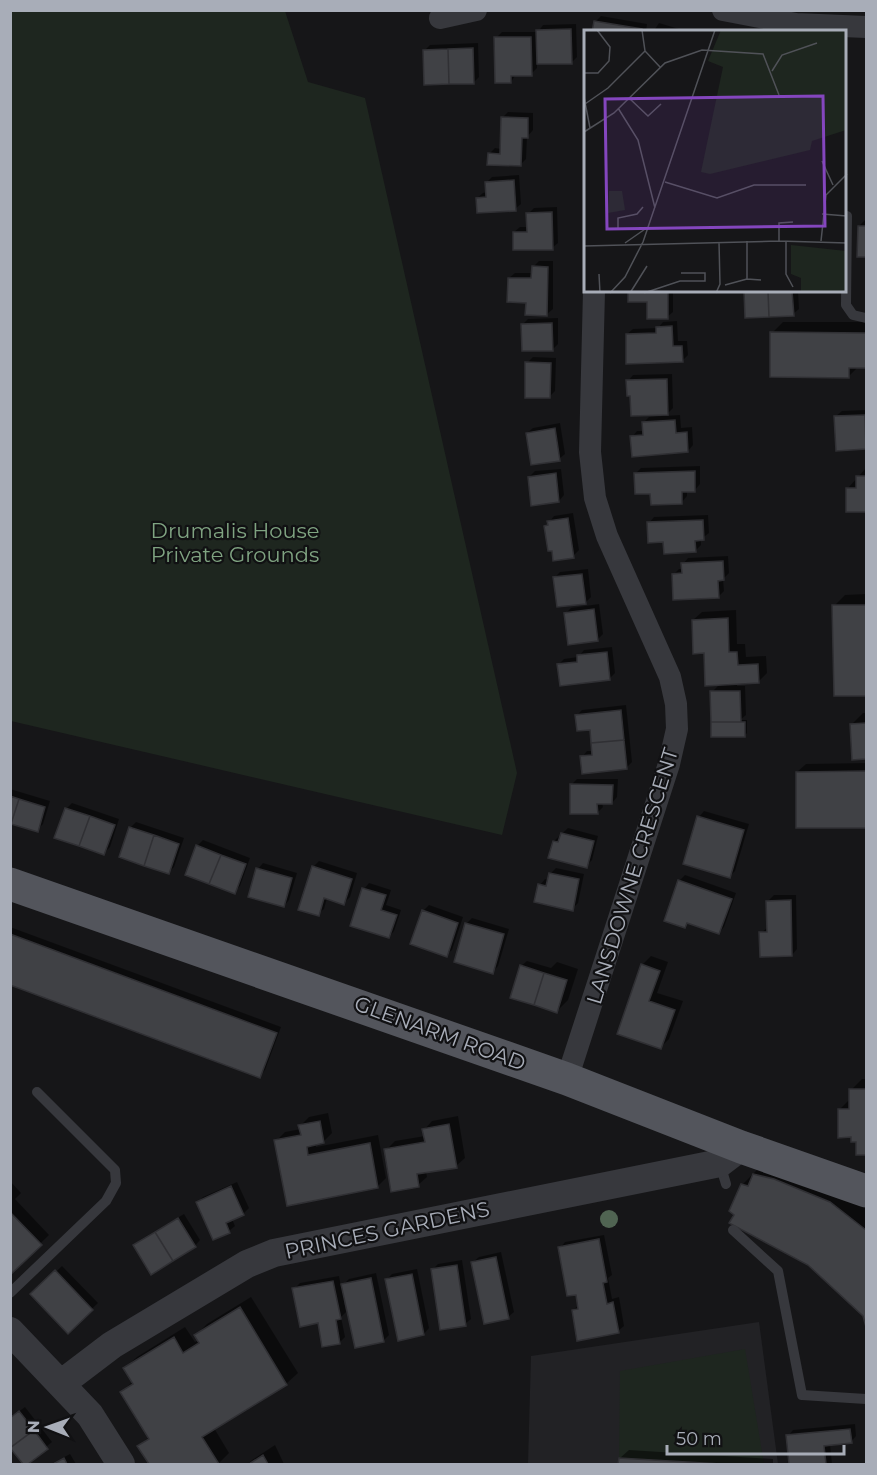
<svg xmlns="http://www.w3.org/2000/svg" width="877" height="1475" viewBox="0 0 877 1475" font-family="Montserrat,sans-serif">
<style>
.built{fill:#222225}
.green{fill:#1e261f}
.shadow{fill:#0007}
.building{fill:#404145;stroke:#303034;stroke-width:1.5}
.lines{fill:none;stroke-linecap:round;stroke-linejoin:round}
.service{stroke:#37383d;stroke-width:10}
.minor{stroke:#37383d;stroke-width:22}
.tertiary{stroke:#37383d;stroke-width:28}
.primary{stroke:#53555c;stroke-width:33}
.tree{fill:#506452}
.labels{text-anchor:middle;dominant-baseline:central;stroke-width:4.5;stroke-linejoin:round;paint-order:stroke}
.park-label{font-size:21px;fill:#7fa381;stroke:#111113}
.street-label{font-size:21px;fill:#a8adb8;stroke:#111113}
.inset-road{fill:none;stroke:#505258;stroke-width:1.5}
.view{fill:#8446be;fill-opacity:0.15;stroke:#8446be;stroke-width:3}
.inset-edge{fill:none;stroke:#a8adb8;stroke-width:3}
</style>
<rect width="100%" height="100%" fill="#161618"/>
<path class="built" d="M759,1322L778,1464H528L531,1356Z"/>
<path class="green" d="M11,10L285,11L308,82L365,98L517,773L502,835L11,721Z
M745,1349L764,1464H721L619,1458L620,1371Z"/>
<path class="shadow" d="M601,16L647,24L646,32H594L595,22Z
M659,23L689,32H653Z
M576,24L577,57L572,62L537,63V68L531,74H516L511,82L496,38L502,32H538L543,25Z
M478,43L479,77L474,82L425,50L430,45Z
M508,112L533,113V130L527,137L526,159L520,165L489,154L495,148L501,149L502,118Z
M519,175L521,204L515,209L477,198L483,193L487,192L486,183L492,177Z
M557,207L558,243L552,248L514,232L520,227H528V214L534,208Z
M866,219V255H859V226Z
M539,261H553V309L547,314L527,301L509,278L515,273H533V267Z
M630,291H673V312L667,317L649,300Z
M745,291H798L799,309L793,314Z
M558,318V344L552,350L523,324L528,319Z
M677,321L678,341H687L688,355L682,361L627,334L633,329L658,328L663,322Z
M783,322H866V367H858L848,377L772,333Z
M533,357L556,358L555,391L549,397L527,363Z
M672,374L673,408L665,416L680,415L681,428L692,427L693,445L688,451L632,437L637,431H644L643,423L649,417L661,416V413L632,395L628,381L633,375Z
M866,410V448L836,416L842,411Z
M560,423L565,454L559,459L527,433L533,428Z
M700,466V484L695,490H687V496L682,502L652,492L635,474L641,468Z
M866,468V510H848V488Z
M561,469L564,495L559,501L529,477L535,471Z
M573,513L579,550L573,556L546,526L554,516Z
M708,515L709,533L701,539V545L695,551L665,541L649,523L654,517Z
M728,556L729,573L723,579L724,591L718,597L674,574L679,569H683V564L688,558Z
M588,569L591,597L585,603L555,577L560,572Z
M866,594V694L836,695L834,606L845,595Z
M599,604L603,634L597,640L566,613L571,608Z
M736,610L737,644H745L746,657L766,656L767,673L758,682L737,683V686H745L746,715L740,720H747V733L745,735L712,692L720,684L693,620L702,612Z
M612,647L615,673L609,679L559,664L564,659L578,657L584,650Z
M626,705L632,762L626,768L582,757L587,751H593L591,728L577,715L582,710Z
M863,713H866V758H853L852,724Z
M866,763V827H798L797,772L806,764Z
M577,779H618L617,797L612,803H602L603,807L597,813L571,785Z
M10,789L50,801L43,824L37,830L10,822Z
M72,803L119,819L110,847L104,853L66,809Z
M704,811L749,824L735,871L730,876L699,817Z
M136,822L184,838L174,867L169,872L130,828Z
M568,828L598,836L592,860L586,866L554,841Z
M203,840L250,858L240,886L234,892L197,846Z
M319,861L357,873L350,897L344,903L327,898L324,909L318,914L313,867Z
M263,863L297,873L289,900L284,906L258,869Z
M556,868L584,874L578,903L572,909L540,885L545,879L549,880L550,874Z
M685,875L736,893L724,927L719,933L689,922L685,926L679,881Z
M369,883L391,890L386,905L401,910L394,931L389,937L364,889Z
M774,895H796L797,949L792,955L761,933L768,927V901Z
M429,905L463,917L452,950L446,955L423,911Z
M472,918L509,929L498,966L493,972L466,924Z
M10,927L281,1027L265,1070L260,1076L10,984Z
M651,956L668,962L657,993L683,1001L669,1039L661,1047L619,1033L642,965Z
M527,961L551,968L557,962L578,969L568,1000L557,1011L521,966Z
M862,1079H866V1154H858L857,1141L852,1136L839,1110L851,1098V1090Z
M328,1113L332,1133L323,1142L316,1143V1147L378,1135L386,1178L378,1186L288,1204L276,1141L285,1132L301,1129L300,1126L309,1117Z
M458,1116L465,1158L456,1166L426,1171L427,1177L418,1185L386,1150L395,1141L425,1136L424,1130L432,1121Z
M758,1169L866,1202V1323L864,1316L809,1264L736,1215L742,1185Z
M10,1181L21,1193L15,1199L49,1235L10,1273Z
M237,1182L249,1208L243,1214L232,1219L235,1226L229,1231L197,1203L203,1197Z
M184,1214L200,1240L195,1246L135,1245L140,1240Z
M604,1235L612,1275L608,1278L612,1299L619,1297L624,1326L618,1331L573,1310L579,1305L577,1293L560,1248L565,1242Z
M501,1252L514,1312L508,1317L473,1262L479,1257Z
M462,1260L471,1319L465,1324L432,1270L438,1264Z
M62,1266L98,1303L68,1332L33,1294Z
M417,1269L429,1328L424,1334L387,1279L392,1274Z
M376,1273L389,1335L383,1341L346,1301L344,1302L346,1312L341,1317L345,1337L339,1343L319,1322L294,1289L300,1283L339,1276L341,1287L349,1279Z
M251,1297L298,1373L286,1384L214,1428L229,1453L218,1464H150L139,1446L149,1437L122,1392L133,1381L125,1368L137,1357L185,1327L195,1342L199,1340L196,1335L207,1324Z
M25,1407L52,1442L25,1464L10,1446V1418Z
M855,1424L856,1436L851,1442L830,1444L832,1464H791L788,1436L793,1430Z
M275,1445L284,1464H248L252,1460Z
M629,1450L773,1459V1464H620V1458Z
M70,1454L76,1464H51Z"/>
<path class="building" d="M594,21L642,29V32H592Z
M571,29L572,64H537L536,30Z
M494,37H531L532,76H511V83H495Z
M473,48L474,84H449L448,49Z
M448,49L449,84L424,85L423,50Z
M501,117L528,118V138H522L521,166L487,165L488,153L500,154Z
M514,180L516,211L477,213L476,198L486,197L485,182Z
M552,212L553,250H513V232H527L526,213Z
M858,226H866V257H857Z
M532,266L548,267L547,316L525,315L526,303L507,302L508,278H531Z
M628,291H668V319H647V302H628Z
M744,291H768L769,317L745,318Z
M768,291H792L794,316L769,317Z
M552,323L553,351H522L521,324Z
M672,326L673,346H682L683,362L626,364V334L656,333V327Z
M770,332L866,333V368H849V378L770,377Z
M525,362L551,363L550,398H525Z
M667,379L668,415L631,416L630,396H627L626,380Z
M865,415L866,449L836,451L834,416Z
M675,420L676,433L687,432L688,452L632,457L630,436L643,435L642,422Z
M555,428L560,461L531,465L526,433Z
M695,471V492H682V504L651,505L650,494H635L634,473Z
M556,473L559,502L531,506L528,477Z
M856,476H866V512H846V488H856Z
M568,518L574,558L553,561L552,551H548L544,526L548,525L547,521Z
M703,520L704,540L695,541L696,552L664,554L663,542L648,543L647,522Z
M723,561L724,580L718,581L719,598L673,600L672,574L682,573L681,563Z
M582,574L586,604L557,607L553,577Z
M832,605H866V696H834Z
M594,609L598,641L568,645L564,613Z
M728,618L729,652H737L738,665L758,664L759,683L705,686L704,653L693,654L692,620Z
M607,652L610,680L560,686L557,664L577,662V655Z
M710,691H740L741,722H711Z
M621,710L624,740L591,743L590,730L577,731L575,715Z
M711,722H745V737H711Z
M866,723V759L852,760L850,724Z
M624,740L627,769L582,774L580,756L592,755L591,743Z
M866,771V828H796V772Z
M570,784L613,785L612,804H597L598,814H570Z
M10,796L19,799L11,824H10Z
M19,799L45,807L38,832L11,824Z
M65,808L90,816L79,846L54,838Z
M90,816L115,825L104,855L79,846Z
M697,816L744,830L730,878L683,864Z
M129,827L154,835L144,866L119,857Z
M561,833L594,841L587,868L548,858L553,841L558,842Z
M154,835L179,844L169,874L144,866Z
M196,845L221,855L209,884L185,875Z
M221,855L246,864L235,894L209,884Z
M312,866L352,879L344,905L324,898L319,916L298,910Z
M256,868L292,878L284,907L248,897Z
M549,873L579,879L573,911L534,902L538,884L546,886Z
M678,880L732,899L719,934L687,923L685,928L664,921Z
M362,888L386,895L381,910L397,915L389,938L350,926Z
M791,900L792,956L760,957L759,932H767L766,901Z
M422,910L458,923L447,957L410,944Z
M465,923L504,934L493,974L454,962Z
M10,934L277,1033L260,1078L10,985Z
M641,964L660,971L649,1001L675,1010L661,1049L617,1034Z
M520,965L544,973L534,1005L510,998Z
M544,973L567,980L557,1013L534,1005Z
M849,1089H866V1155H856V1142H851V1137L838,1138V1109H849Z
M320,1121L324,1143L307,1147L308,1155L370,1143L378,1188L287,1206L274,1140L301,1135L298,1125Z
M449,1124L457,1168L417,1174L419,1187L391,1192L384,1149L425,1142L422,1129Z
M753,1174L774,1179L830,1202L866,1230V1327L863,1316L808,1265L729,1223L734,1215L729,1211L741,1184L748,1186Z
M231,1186L244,1215L226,1223L230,1233L213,1240L196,1202Z
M10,1212L42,1245L10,1275Z
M178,1218L196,1247L173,1261L155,1232Z
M155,1232L173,1261L151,1275L133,1245Z
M599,1239L607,1282L603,1283L607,1304L613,1302L619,1333L577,1341L572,1310L578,1309L576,1295L567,1296L558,1247Z
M496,1257L509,1319L484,1324L471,1262Z
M457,1265L466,1326L440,1330L431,1269Z
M55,1270L93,1310L68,1334L30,1294Z
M412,1274L424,1335L398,1341L385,1279Z
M371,1278L384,1342L355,1348L341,1284Z
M333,1281L341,1319L336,1320L340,1344L322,1347L318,1323L300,1327L292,1288Z
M240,1307L287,1385L202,1437L219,1464H149L137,1446L149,1439L120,1392L133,1384L123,1368L174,1337L183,1353L199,1343L194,1335Z
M19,1411L34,1430L10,1448V1418Z
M850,1429L852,1443L824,1446L826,1464H789L786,1435Z
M34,1430L48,1449L28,1464H23L10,1448Z
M263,1455L268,1464H249Z
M64,1458L67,1464H53Z
M619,1458L721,1464H618Z"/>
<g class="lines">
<path class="service" d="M847,216L846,305L853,315L866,318
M720,1164L726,1184
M733,1230L778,1271L802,1395L866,1399
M10,1293L106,1201L116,1183L115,1170L37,1092"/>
<path class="minor" d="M723,10L796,24L866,27
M440,18L476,10
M567,1079L669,764L677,729L676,704L670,677L607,536L595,498L590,452L594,291"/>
<path class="tertiary" d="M10,1331L90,1415L121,1464
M62,1383L112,1345L247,1264L274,1253L720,1163L741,1147"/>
<path class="primary" d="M10,884L567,1079L741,1147L866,1191"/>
</g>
<circle class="tree" cx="609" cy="1219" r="9"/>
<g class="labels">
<g class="park-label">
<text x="235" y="530">Drumalis House<tspan x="235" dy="24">Private Grounds</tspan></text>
</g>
<g class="street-label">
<text transform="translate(632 876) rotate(-73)">LANSDOWNE CRESCENT</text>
<text transform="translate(440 1033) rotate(20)">GLENARM ROAD</text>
<text transform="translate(387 1230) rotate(-12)">PRINCES GARDENS</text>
</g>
</g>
<g transform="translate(584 30)">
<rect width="262" height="262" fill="#161618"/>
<path d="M137,0H262V100L228,111L226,120L126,144L117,142L139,37L124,31ZM25,161H38L41,180L24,183ZM207,215L262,221V262H217V248L207,244Z" fill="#1e261f"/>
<path class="inset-road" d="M58,0L61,21L76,37M188,41L198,25L233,13M0,43H14L25,31L26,17L13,0M0,67L6,98M45,68L64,86L77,74M1,74L24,58L61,21M34,78L54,110L71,178M0,102L30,83L81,33L118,20L179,24L195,65M238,131L249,155M81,152L133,168L170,155H222M238,184L263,186M34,199V188L53,184L59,177M163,211V249L177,250M195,211V193L209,192M202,211V244L209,257M237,211L242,165L263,144M41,213L64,197M0,216L195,211L263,213M15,244L16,263M141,255L163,249M26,263L41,247L59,212L131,0M46,263L63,236M60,263L96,251H121V243H97M132,263L136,254L135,212"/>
<path class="view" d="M239,66L241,196L23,199L21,69Z"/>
<rect width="262" height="262" class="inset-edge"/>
</g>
<rect width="877" height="1475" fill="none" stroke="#a8adb8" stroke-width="24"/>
<g transform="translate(48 1427) rotate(271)" stroke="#111113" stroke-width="4.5" paint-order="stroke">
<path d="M0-4.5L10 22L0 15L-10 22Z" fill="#a8adb8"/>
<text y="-9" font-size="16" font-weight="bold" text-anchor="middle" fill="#a8adb8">N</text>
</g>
<path d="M667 1445v9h177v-9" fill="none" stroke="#a8adb8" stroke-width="3"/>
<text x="676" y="1445" font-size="18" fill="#a8adb8" stroke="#111113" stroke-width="4.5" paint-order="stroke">50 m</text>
</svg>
